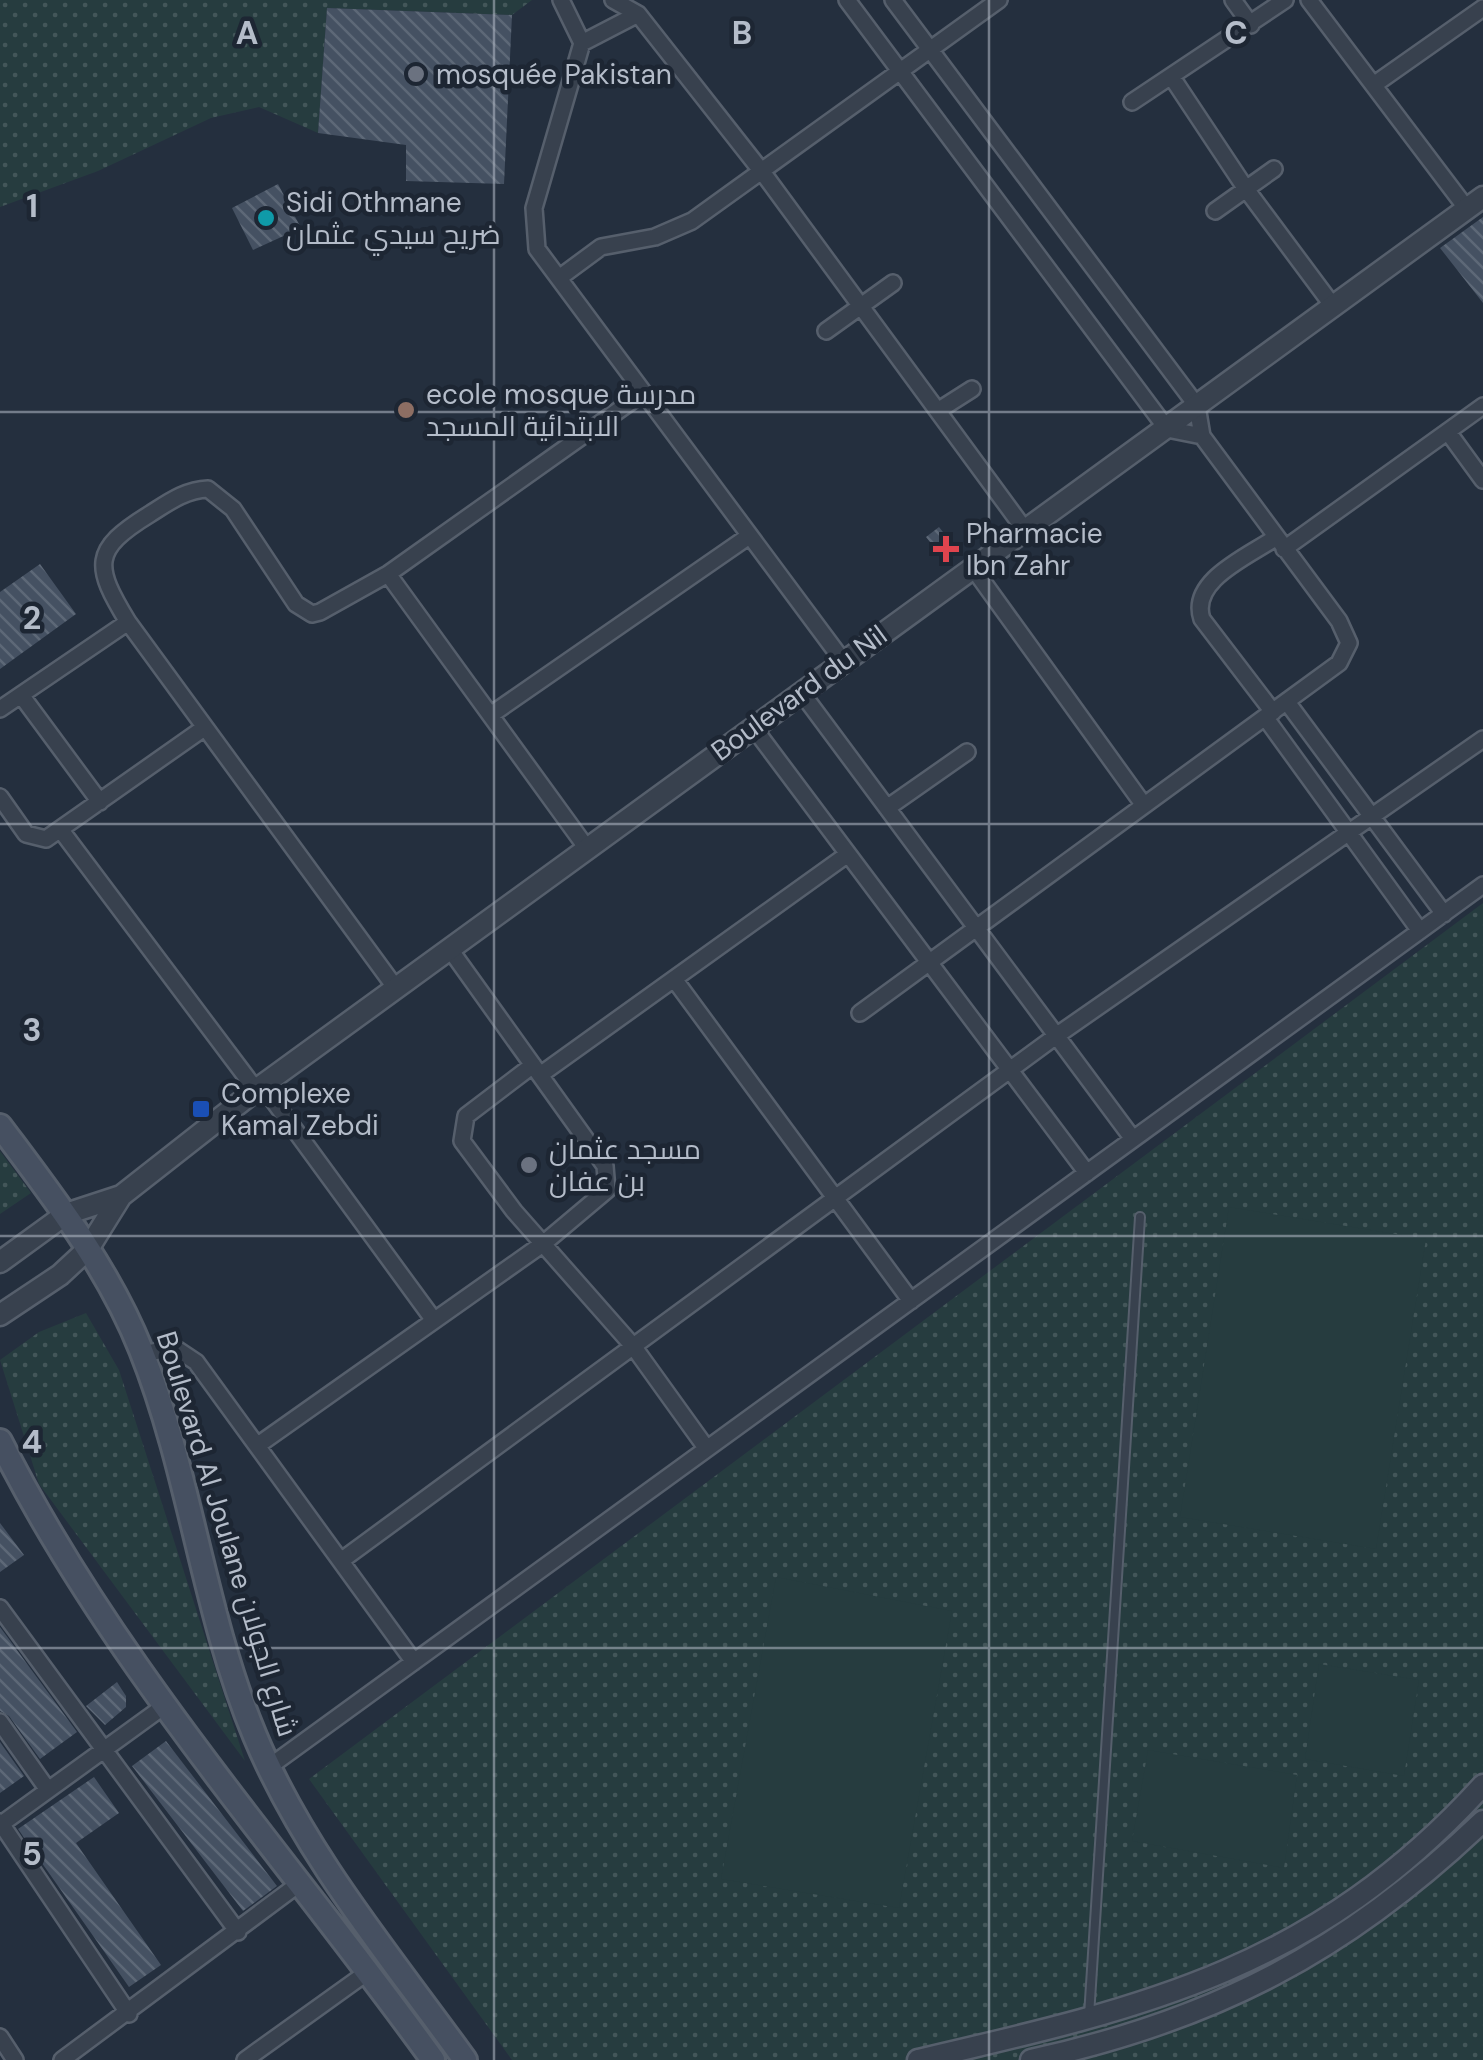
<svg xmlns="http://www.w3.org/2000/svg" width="1483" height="2060" viewBox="0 0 1483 2060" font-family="'DM Sans',Cairo,sans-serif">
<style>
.grass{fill:url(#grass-dots)}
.garden{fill:#263c3f}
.building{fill:url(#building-back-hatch)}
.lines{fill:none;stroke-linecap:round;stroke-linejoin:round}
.service-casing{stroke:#565f6c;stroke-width:12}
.minor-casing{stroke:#565f6c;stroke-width:20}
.tertiary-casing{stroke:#565f6c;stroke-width:25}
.secondary-casing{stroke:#565f6c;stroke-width:28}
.service{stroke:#38414e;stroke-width:8}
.minor{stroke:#38414e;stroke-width:15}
.tertiary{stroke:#38414e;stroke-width:20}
.secondary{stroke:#465061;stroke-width:22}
.grid{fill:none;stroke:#b4bcc9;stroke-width:2.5;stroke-opacity:0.55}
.worship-dot{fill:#6b7280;stroke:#1d2633;stroke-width:4}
.culture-dot{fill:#0f9aa8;stroke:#1d2633;stroke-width:4}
.education-dot{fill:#8d6e63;stroke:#1d2633;stroke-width:4}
.health-dot{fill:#e0444e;stroke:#1d2633;stroke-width:4}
.transit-dot{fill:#1a4fb4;stroke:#1d2633;stroke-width:4}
.labels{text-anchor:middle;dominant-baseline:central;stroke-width:9;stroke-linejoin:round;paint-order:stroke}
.poi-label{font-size:28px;fill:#b4bcc9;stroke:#1d2633;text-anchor:start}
.street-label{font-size:28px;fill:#b4bcc9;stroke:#1d2633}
.grid-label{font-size:32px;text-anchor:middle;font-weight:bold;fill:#b4bcc9;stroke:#1d2633;stroke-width:9;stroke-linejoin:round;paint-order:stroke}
</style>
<defs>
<pattern id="grass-dots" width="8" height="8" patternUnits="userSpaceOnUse" patternTransform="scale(2.5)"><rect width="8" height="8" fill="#263c3f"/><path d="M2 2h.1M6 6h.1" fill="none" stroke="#435659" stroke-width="1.8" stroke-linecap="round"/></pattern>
<pattern id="building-back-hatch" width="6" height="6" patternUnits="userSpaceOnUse" patternTransform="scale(2.5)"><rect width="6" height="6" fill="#455162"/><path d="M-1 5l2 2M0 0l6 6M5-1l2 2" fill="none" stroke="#5d6877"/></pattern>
</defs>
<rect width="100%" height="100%" fill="#242f3e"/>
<path class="grass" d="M0,0H532L512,15L327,8L318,133L259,107L211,118L98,171L0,207Z
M1483,903V2060H512L309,1779Z
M0,1151L31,1193L0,1214Z
M86,1313L119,1370L245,1761L39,1484L0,1360L39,1332Z"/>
<path class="garden" d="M1229,1207L1426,1239L1376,1549L1180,1517Z
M776,1577L952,1611L899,1908L721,1879Z
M1319,1664L1419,1680L1404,1776L1305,1759Z
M1148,1750L1297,1775L1284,1868L1132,1841Z"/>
<path class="building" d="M327,8L512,15L504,184L406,181V145L318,133Z
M278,184L301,228L253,250L232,208Z
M1483,217V303L1440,248Z
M939,527L954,546L941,556L926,537Z
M40,564L76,614L0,669V592Z
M0,1523L24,1555L0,1572Z
M0,1627L77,1732L40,1759L9,1716L0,1711Z
M117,1682L126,1696V1707L105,1725L86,1706Z
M166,1741L277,1886L243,1911L132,1766Z
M0,1742L24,1776L0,1793Z
M94,1777L119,1813L76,1843L161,1965L129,1987L18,1829Z"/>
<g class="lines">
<g class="service-casing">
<path id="service" d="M1089,2016L1140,1217"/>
</g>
<g class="minor-casing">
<path id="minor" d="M561,0L582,43L534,208L537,249L843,661
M613,0L638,14L763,173L1025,530
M847,0L1167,429L1202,436
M1233,0L1251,25
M1309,0L1467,209
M582,43L638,14
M1171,76L1246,189L1333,306
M1375,84L1483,8
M1132,102L1285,0
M1215,211L1274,169
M559,278L601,247L655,237L692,221L999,0
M826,331L893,283
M939,410L972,389
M1448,432L1483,480
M1284,549L1483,406
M973,568L1143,804
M388,574L586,847
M801,692L1133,1139
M21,695L100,802
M1287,702L1444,914
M0,709L128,622
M1273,712L1202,619C1189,581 1247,557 1275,538
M492,714L749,536
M1265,717L1420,931
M753,727L1087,1173
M0,797L26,834L46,839L204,728
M887,808L967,752
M60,829L256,1090
M674,979L911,1301
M395,987L128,622C94,566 91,550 150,514C169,502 185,490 208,489L233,509L296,604L312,614L320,612L388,574L643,393
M860,1013L1339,663L1349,643L1339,621L1202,436L1197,406L893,0
M533,1065L466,1116L462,1141L514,1211L633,1346L707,1449
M540,1075L848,854
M262,1085L433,1319
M142,1354L175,1348L196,1362L414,1662
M258,1445L544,1243L607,1190L605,1166L449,948
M342,1560L1056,1036L1483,739
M0,1608L238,1932
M0,1722L48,1790
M269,1767L1483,885
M0,1822L129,2014
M0,1825L167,1704
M0,2037L15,2060
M62,2060L300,1883
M245,2060L369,1971"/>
</g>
<g class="tertiary-casing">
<path id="tertiary" d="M0,1262L66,1214L121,1196
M0,1315L60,1275L88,1249L121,1196L256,1090L1483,197
M918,2060C1147,2007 1317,1968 1483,1785
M1031,2060C1215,2020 1347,1951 1483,1821"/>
</g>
<g class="secondary-casing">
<path id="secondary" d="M0,1126C53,1197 108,1267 141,1350C191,1475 203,1612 255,1736C304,1854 391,1957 465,2060
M0,1441C113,1666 286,1856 433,2060"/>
</g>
<use href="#service" class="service"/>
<use href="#minor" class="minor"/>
<use href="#tertiary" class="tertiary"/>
<use href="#secondary" class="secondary"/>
</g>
<path class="grid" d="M494,0V2060M989,0V2060M0,412H1483M0,824H1483M0,1236H1483M0,1648H1483"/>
<g class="worship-dot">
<circle cx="416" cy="74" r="10"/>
<circle cx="529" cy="1165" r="10"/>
</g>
<circle class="culture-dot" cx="266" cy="218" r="10"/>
<circle class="education-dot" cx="406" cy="410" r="10"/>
<path class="health-dot" d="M941 534h10v10h10v10h-10v10h-10v-10h-10v-10h10z"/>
<rect class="transit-dot" x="191" y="1099" width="20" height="20" rx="5"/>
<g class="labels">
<g class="poi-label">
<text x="436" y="74">mosquée Pakistan</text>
<text x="286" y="202">Sidi Othmane<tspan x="286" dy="32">ضريح سيدي عثمان</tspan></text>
<text x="426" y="394">ecole mosque مدرسة<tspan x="426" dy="32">الابتدائية المسجد</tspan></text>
<text x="966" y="533">Pharmacie<tspan x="966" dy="32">Ibn Zahr</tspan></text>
<text x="221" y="1093">Complexe<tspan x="221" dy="32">Kamal Zebdi</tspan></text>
<text x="549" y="1149">مسجد عثمان<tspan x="549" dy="32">بن عفان</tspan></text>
</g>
<g class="street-label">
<text transform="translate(799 693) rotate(-36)">Boulevard du Nil</text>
<text transform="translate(227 1534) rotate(73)">Boulevard Al Joulane شارع الجولان</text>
</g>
</g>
<g class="grid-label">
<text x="247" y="44">A</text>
<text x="742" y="44">B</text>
<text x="1236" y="44">C</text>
<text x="32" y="217">1</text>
<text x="32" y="629">2</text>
<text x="32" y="1041">3</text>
<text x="32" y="1453">4</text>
<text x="32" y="1865">5</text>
</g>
</svg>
